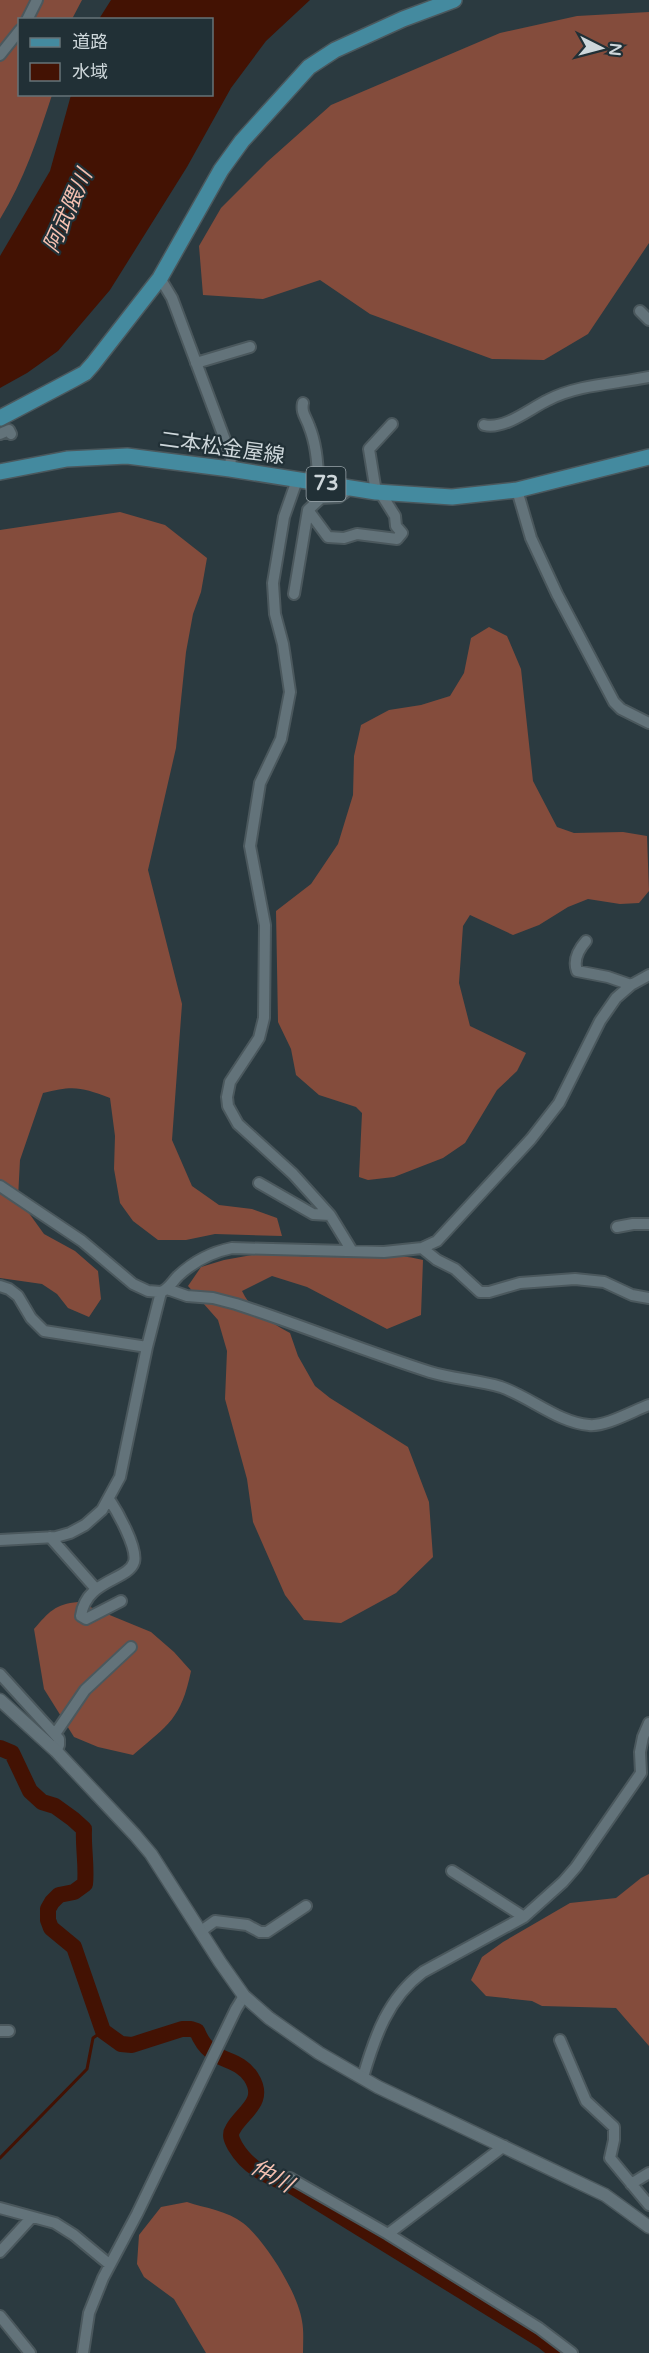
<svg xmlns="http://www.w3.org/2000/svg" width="649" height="2353" viewBox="0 0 649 2353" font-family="'Varela Round','Noto Sans JP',sans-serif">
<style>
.forest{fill:#844c3c}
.water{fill:#431203}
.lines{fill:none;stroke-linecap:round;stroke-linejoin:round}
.stream{stroke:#431203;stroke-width:3}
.river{stroke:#431203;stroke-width:16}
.minor-casing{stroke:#4b585d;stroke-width:14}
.tertiary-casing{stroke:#4b585d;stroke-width:15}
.primary-casing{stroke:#4b585d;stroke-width:18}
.minor{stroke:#63737a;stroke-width:10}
.tertiary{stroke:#63737a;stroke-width:12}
.primary{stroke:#448a9f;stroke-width:15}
.labels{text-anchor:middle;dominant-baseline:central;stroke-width:4.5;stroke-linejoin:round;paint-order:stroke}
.shield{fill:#213036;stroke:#9aa5aa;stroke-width:1.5}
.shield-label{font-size:20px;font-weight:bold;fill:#ced7db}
.street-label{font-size:21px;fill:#ced7db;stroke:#213036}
.water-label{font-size:22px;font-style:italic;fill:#f6c1b1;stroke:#213036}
</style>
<rect width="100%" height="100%" fill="#2b3a40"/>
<path class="forest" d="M0,0H82L72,19L20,20V94L52,95C38,138 24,180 0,219Z
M649,12V243L588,334L544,360L492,359L370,314L320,280L263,299L203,295L199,246L221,208L267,162L331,105L500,33L577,16Z
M120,512L165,525L207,558L201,592L193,614L186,652L176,748L148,870L182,1004L172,1140L192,1186L219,1205L252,1209L277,1218L282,1236L215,1234L186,1240H158L133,1221L120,1203L114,1169L115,1136L110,1098C82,1087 73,1085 43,1093L20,1160L18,1198L44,1234L75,1251L98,1271L101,1299L89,1317L68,1308L57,1294L42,1284L0,1278V530Z
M489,627L507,636L521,669L533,781L557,827L574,833L623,832L647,836L649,891L639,903L620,904L588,899L568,907L539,925L513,935L470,915L463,926L459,983L470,1026L526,1053L517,1071L497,1090L465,1143L443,1158L394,1177L368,1180L359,1177L362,1113L356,1107L319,1095L296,1075L291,1049L278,1022L276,911L311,884L338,844L353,795L354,756L361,725L389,710L421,705L450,696L464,673L471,638Z
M263,1253C279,1253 294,1256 310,1257C347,1257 387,1251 423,1260L421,1315L387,1329L307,1287L272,1276L242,1291C252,1312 270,1322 290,1333L298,1356L315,1386L330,1398L408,1447L429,1502L433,1557L396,1593L341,1623L304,1620L285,1595L253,1522L247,1479L225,1399L227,1351L218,1320L188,1286L201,1267L224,1260Z
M78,1602L151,1632L174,1652L191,1671C181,1719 169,1724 133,1755L98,1747L74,1737L44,1689L34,1629C49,1612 55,1604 78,1602Z
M649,1874V2046L616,2008L542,2006L532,2001L486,1996L471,1980L482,1957L503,1942L570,1903L616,1898L641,1878Z
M187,2202C205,2208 228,2211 243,2223C265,2240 298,2293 302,2321C304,2331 303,2342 303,2353H206L174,2299L144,2277L137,2264L139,2235L161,2207Z"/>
<path class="water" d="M111,0H310L266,41L231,88L187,167L110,290L58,351L27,373L0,388V256L50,171L71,95L212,94V20L99,19Z"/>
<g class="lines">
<path class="stream" d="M0,2158L87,2069L93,2038L103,2031"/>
<path class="river" d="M0,1748L12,1753L30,1791L42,1802L55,1806L73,1819L84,1829C83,1848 87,1866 85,1884L74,1892L59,1895L52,1902L48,1909V1920L51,1928L74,1947L103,2031L121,2044L132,2045L182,2029H191L197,2031C211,2066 236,2054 251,2077C267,2102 242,2112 233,2129C229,2135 232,2140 235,2146C248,2168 266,2176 290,2185L543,2341L558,2353"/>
<g class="minor-casing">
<path id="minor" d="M27,20L37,0
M0,55L20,30
M160,278L172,298L231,456L230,469
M640,311L649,320
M196,363L250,347
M303,403C301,413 306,417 309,426C316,443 318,465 318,483
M484,425C505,430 529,409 548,400C579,384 616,384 649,377
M0,434L9,430L11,434
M297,480L284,517L273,583L275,614L283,644L290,692L281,739L260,783L250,846L265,925L264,1018L259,1038L230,1082L227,1097L228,1106L238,1124L293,1174L330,1215L352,1251
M517,490L531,538L557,594L614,702L621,709L649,723
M376,492L369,449L392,424
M308,510L328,537L344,538L357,534L397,539L402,533L396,526L395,516L380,492
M294,594L308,510L321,498L339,497L351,488
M586,941C579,949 573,960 577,971L608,977L631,985
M259,1183L313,1214L330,1215
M0,1186L82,1241L133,1284L148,1291L161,1292
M617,1227L633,1224H649
M422,1248L437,1260L455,1269L480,1292H489L520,1283L575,1279L604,1282L632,1295L649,1298
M0,1286L9,1289L18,1296L31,1318L44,1331L147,1347
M167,1289L187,1296L213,1298L236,1304C301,1325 364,1351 430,1372C453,1379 478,1380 501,1387C530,1397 559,1423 589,1425C605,1427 633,1411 649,1405
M109,1499C117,1511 138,1548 134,1562C128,1581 86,1579 81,1616L86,1619L121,1601
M50,1537L96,1589
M0,1540L56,1537L70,1533L85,1525L102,1510L120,1477L147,1347L161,1292C169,1289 172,1282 178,1276C193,1262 212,1252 232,1248L384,1252L422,1248L437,1241L531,1139L559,1103L600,1021L616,998L631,985L649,975
M0,1674L59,1739V1745L56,1751
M55,1734L85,1690L131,1647
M452,1871L524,1917
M201,1931L215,1921L247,1925L260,1932H267L306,1906
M0,2031H9
M560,2040L586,2101L614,2127V2140L610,2158L649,2205
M363,2077C375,2036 388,1998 423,1972L524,1917L563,1882L576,1867L641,1773L640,1752L643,1737L649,1723
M290,2178L388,2234L539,2328L572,2353
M631,2184L649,2173
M0,2208L55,2223L74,2235L109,2264
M388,2234L504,2146
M0,2252L31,2218
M0,2316L30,2353
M83,2353L89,2313L103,2278L137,2214L236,2009L244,1996"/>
</g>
<g class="tertiary-casing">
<path id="tertiary" d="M0,1700L56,1751L135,1835L151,1854L220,1962L244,1996L269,2018L319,2053L378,2087L605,2195L649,2227"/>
</g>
<g class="primary-casing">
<path id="primary" d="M0,418L74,379L85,373L93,364L160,278L221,170L242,141L309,67L335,50L403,19L454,0
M0,472L67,459L127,456L230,469L376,492L452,497L517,490L649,457"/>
</g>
<use href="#minor" class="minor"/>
<use href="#tertiary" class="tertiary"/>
<use href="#primary" class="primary"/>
</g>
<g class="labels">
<rect class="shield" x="306.5" y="467" width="39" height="34" rx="4.5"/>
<g class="shield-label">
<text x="326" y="484">73</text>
</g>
<g class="street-label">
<text transform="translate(222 448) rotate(8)">二本松金屋線</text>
</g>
<g class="water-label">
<text transform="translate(68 211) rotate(-66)">阿武隈川</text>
<text transform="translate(272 2176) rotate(29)">仲川</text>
</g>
</g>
<rect x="18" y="18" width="195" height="78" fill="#213036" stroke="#667378" stroke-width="1.5"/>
<rect x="30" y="38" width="30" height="9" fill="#448a9f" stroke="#667378" stroke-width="1.5"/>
<text x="72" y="48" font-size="18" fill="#ced7db">道路</text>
<rect x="30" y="63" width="30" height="18" fill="#431203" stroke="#667378" stroke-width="1.5"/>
<text x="72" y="78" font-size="18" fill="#ced7db">水域</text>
<g transform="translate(601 48) rotate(96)" stroke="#213036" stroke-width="4.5" paint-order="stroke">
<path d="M0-4.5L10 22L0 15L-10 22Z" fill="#ced7db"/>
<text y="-9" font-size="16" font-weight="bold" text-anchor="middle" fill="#ced7db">N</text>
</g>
</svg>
